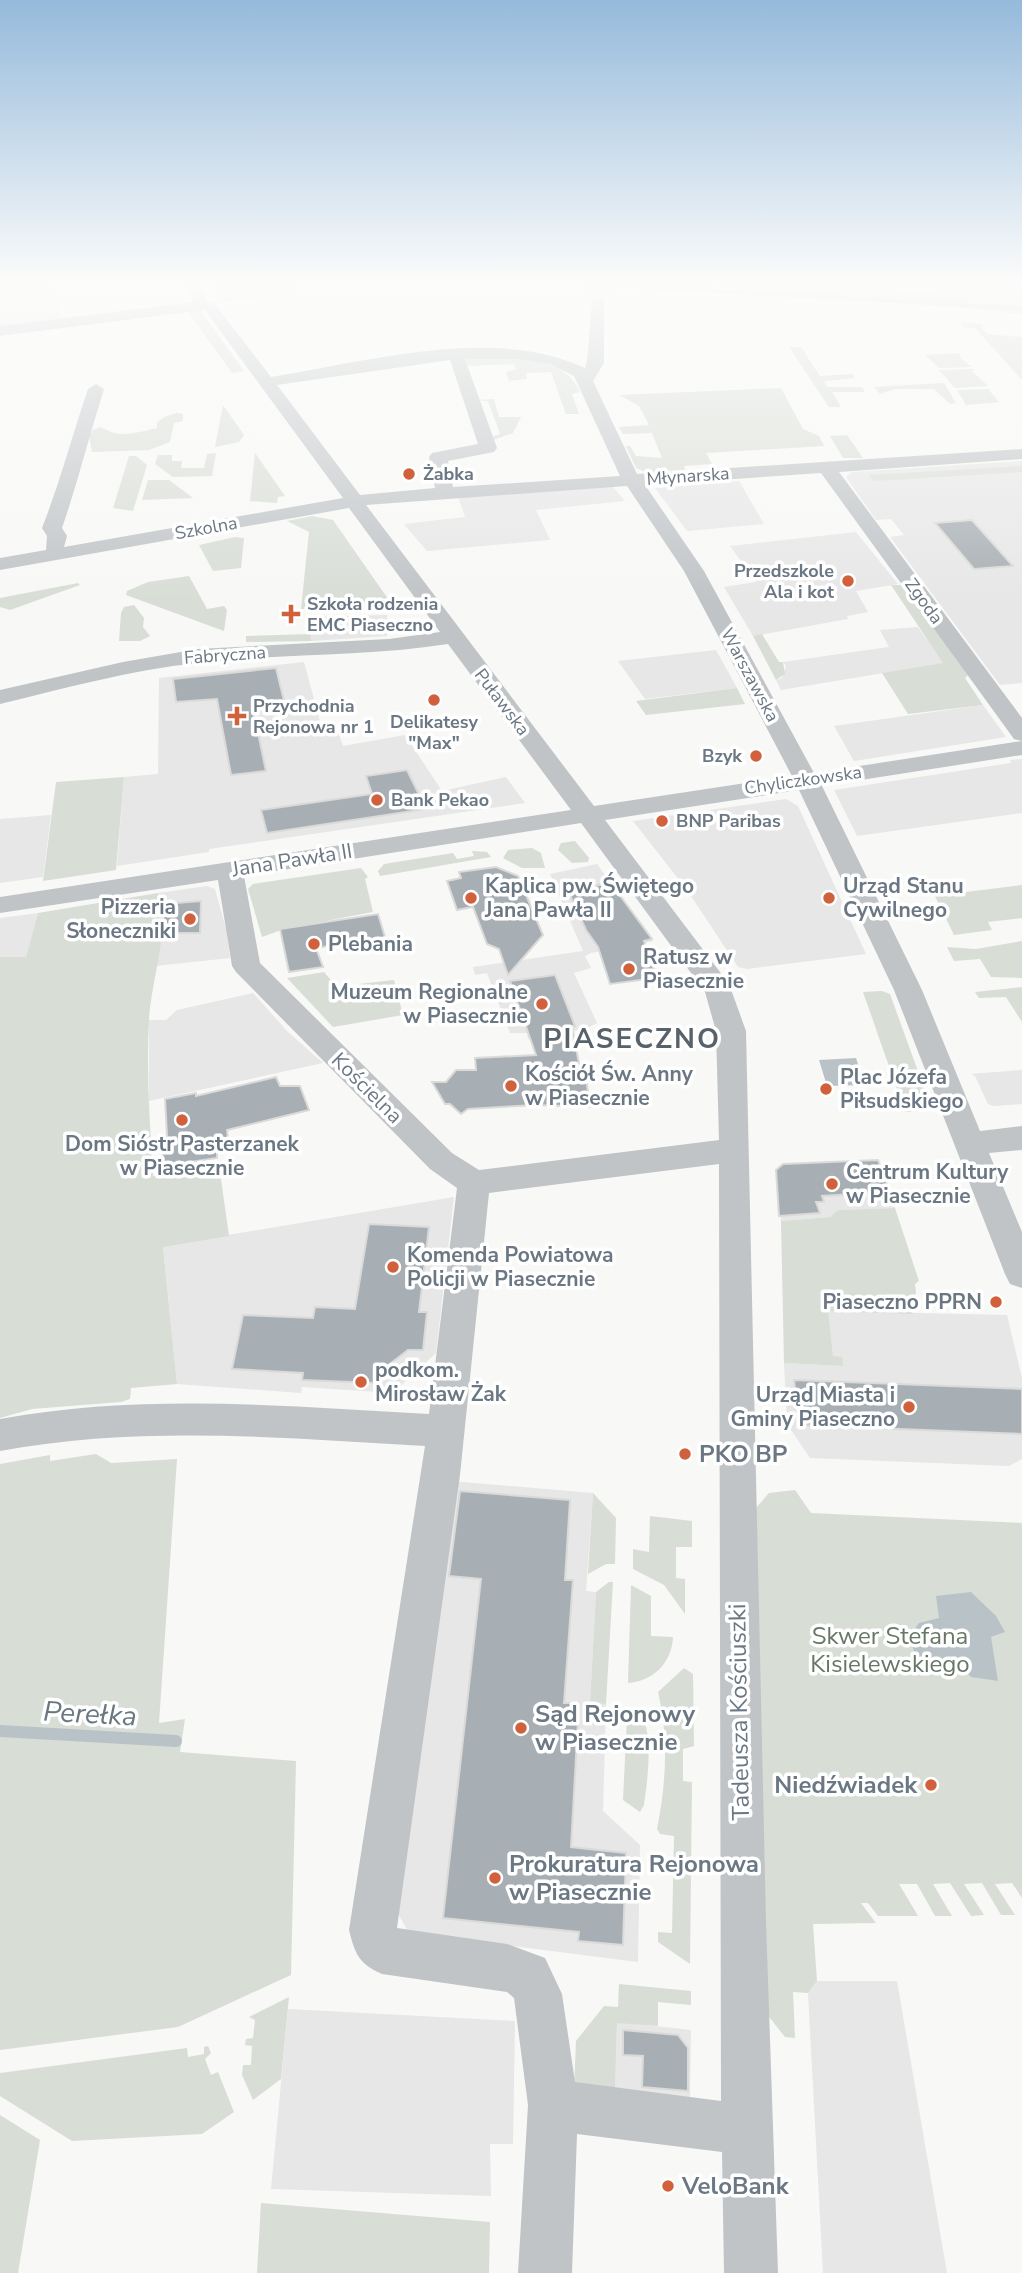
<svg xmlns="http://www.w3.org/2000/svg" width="1022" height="2273" viewBox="0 0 1022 2273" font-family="'Nunito Sans',sans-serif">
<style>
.built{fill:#e6e7e6}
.green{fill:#d8ddd6}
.water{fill:#b9c3c7}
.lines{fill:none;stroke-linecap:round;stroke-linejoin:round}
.stream-far1{stroke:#b9c3c7;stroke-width:4.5}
.stream{stroke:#b9c3c7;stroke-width:12}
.building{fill:#a8afb4;stroke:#dadad8;stroke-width:2}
.minor{fill:#c0c4c7;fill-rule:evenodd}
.major{fill:#d5d9dc;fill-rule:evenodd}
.poi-dot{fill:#d1613d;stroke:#fff;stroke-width:2.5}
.labels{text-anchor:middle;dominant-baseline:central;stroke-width:7;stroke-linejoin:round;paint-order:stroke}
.far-poi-label{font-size:18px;font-weight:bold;fill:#6b7884;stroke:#fff;text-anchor:start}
.far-street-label{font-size:18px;fill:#6b7884;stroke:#fff}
.street-label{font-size:21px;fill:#6b7884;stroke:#fff}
.poi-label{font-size:21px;font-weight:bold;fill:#6b7884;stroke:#fff;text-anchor:start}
.near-poi-label{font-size:24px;font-weight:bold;fill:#6b7884;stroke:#fff;text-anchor:start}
.near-park-label{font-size:24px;fill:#677765;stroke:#fff}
.near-street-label{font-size:24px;fill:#6b7884;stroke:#fff}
.district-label{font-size:28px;font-weight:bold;letter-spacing:2px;fill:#58626a;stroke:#fff}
.near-water-label{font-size:28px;font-style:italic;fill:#67787f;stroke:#fff}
</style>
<rect width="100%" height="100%" fill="#f8f8f6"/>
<path class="built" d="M0,284H47L62,315L60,318L0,327Z
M1022,461V683L1000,685L890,537L904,535L891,519L876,520L846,477L852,472Z
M739,481L764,524L687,531L655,488Z
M612,486L625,501L536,510L550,540L427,551L404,524L465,517L458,497Z
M856,532L898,584L856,591L868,612L847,616L848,619L753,636L724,587L756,582L730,546Z
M387,615V636L311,641L312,617Z
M918,627L944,663L781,690L776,680L782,678L786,666L783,662L889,647L880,630Z
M716,650L737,688L645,699L618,661Z
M304,662L322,729L337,728L343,746L405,735L442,791L506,777L525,803L209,849V852L117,866L124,777L158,774L159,678Z
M983,705L1006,737L854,761L834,726Z
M1022,759V813L857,836L834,790L1011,763L1010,760Z
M786,799L798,806L866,954L747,969L738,967L687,890L633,821Z
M51,815L43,877L0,883V819Z
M597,864L653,941L591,953L585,956L591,968L574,973L597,1023L585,1029L528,1039L527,1033H510L487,973L475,975L473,967L583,951L550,874Z
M207,886L215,889L226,929L230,958L155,966L162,933V904L158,893Z
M38,913L26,957H0V918Z
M253,993L287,1031L323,1063L149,1101V1020H166L177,1010Z
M1022,1070V1104L994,1106L988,1104L975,1076L971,1074Z
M878,1160L895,1208L838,1210L830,1217L781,1221L776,1175L780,1166Z
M454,1197L436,1353L393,1393L302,1387L301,1393L177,1384L163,1246Z
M827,1311L1007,1315L1022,1378V1459L1009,1466L810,1458L787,1424L784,1363L843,1366L833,1356Z
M450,1481L593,1493L586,1591L596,1592L590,1702L606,1704L603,1811L640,1845L638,1962L409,1933L393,1905Z
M817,1981H897L947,2273H823L808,1993Z
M288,2009L515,2021L513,2144H490L491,2196L271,2189Z
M617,2022L691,2030L690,2099L615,2091Z"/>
<path class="green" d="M213,284H290L296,290L288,295L284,292L226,302Z
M586,284H647L1022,307V314L941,306L617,288L616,291C603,293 588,296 586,284Z
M832,284H1022V295Z
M187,310H200L244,371L232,373Z
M959,322L984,324L982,328L987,334L1022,337V380L975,328H965Z
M789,347H801L820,376L852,374L855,378L824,381L827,387H862L865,392H832L841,407H829Z
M960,353V358L972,367L939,368L925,355Z
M485,356C520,357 564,357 580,392L572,394L579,414H566L551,372L526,373L527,379L509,381L506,372L516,369L514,364L468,366L461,359Z
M975,369L972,371L988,386L955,388L939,370Z
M944,383L956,403L950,404L934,389H895L880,394L874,387Z
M781,388L803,429L819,436L824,446L706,453L712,464L684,466L685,470L646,472L636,468L626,446H630L636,456L662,458L652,433L623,434L619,427L649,425L639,406L619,395Z
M991,389L989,390L999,402L966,405L957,390Z
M494,399L499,417H521L513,433L490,441L492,437L500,434L488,401L476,400Z
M223,405L244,435L239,442L215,447Z
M177,413L183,414V421L174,423L170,442L149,450L92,452L89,436L93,430L100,427C122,439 134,433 157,428V423L164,417Z
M847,435L863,458H843L830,436Z
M216,453L212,476L173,477L155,464L158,455H172V461H182L181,468H204L207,454Z
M255,453L285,496L278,497L277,503L250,501Z
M129,456H136L147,465L133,511L113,508Z
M1022,466V472L873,481L869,475Z
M148,480H169L193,498L142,500Z
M312,516L333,520L393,606L301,609L309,532L287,521Z
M235,537L244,538L241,568L213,571L199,545Z
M189,576L207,609L224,606L227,610L224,631L126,595L127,591L148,582Z
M78,583L80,585L10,610L0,607V598Z
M891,585H905L968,675L965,678L983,705L908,714L882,673L943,663Z
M134,605L144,618L143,627L150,636L140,641H119L121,613L124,607Z
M311,634V641L246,642V636Z
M762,634L779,662H783L785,674L776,680L753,636Z
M737,688L745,704L646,715L636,701Z
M124,777L116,870L43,881L56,782Z
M575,841L589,858L588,862L572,863L558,850L561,843Z
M532,848L541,853L545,868H522L503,858L508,850Z
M472,851L487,852L491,857L380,876L378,871L384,864L453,853L457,859L474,856Z
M361,868L368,877L365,879L373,912L284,929L262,937L248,889L253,884Z
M935,882H942L950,894L1022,885V918L988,922L992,930L954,935L931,888H934Z
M158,893C171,927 151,981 149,1020C146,1072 150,1124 153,1176L219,1165L229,1236L163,1247L177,1384L131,1388L130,1399L121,1402L32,1409L0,1418V957H26L38,913Z
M1022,941V978L991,977L980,959L954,961L947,947L976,949Z
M324,972L349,1001L364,998L359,984L394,980L403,1015L333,1027L287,978Z
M1022,987V1022L1006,997L979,998L975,992Z
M882,991L890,994L932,1110L905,1112L863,992Z
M895,1208L919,1281L915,1284L916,1293L910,1305L913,1314L828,1311L833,1356L842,1357L843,1366L784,1363L781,1221L830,1217L838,1210Z
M96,1454L111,1463L177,1459L159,1723L185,1719L180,1752L296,1761L291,1975L178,2027L0,2050V1464L50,1455V1461Z
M795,1490L811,1513L1022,1523V1898L1012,1883L995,1884L1015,1915H1001L982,1883L964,1884L984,1915L971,1916L950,1883L933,1884L952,1916H935L917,1884H899L918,1916H878L868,1903H861L876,1923L813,1924L817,1981L808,1993L793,1992L795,2038L785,2037L766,2013L755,1509L769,1493Z
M593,1493L616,1518L615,1564H606L588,1574Z
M650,1516L692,1521V1547H676V1578L685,1579V1614L664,1585L633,1569V1549L649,1552Z
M609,1582H613L606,1704L590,1703L596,1592Z
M631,1585L651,1596V1636L673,1637C672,1662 654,1681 628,1683Z
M684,1668L693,1674L694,1746L683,1749V1781L692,1782L690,1964L658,1942V1932L672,1933L674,1836L660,1834L657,1829C666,1784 669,1738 658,1692Z
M639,1713C655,1729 647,1783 644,1805L640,1812L623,1800L627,1717Z
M619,1984L691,1991V2005L658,2002V2026L617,2023L615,2091L574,2089L576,2041L604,2006L618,2007Z
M289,1997L281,2079L253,2100L242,2075L243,2065H251L252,2046L245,2045L246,2039L253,2038L255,2020L249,2017Z
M208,2046L211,2053L205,2059L211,2075L218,2072L234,2112L202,2134L72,2141L0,2096V2073L187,2048L188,2057L204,2054V2047Z
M0,2115L40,2140L18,2273H0Z
M261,2203L490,2222L489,2273H257Z"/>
<path class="water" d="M856,1058L865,1085L827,1086L819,1060Z
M971,1592L996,1616L1005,1632L991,1637L998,1681L971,1677L962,1667C934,1686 896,1649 919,1623L939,1618L936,1596Z"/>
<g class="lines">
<path class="stream-far1" d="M612,284L1022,308"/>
<path class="stream" d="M0,1731L176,1741"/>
</g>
<path class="building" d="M972,520L1013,566L974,569L935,523Z
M276,668L285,705L253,709L266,771L231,775L217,699L176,702L173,679Z
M407,770L426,809L267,833L261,810L372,794L366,776Z
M496,867L518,876L543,935L508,975L499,949L487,944L473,907L457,910L447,881L461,878L459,872Z
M610,882L652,939L644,941L657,978L610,984L598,947L586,930L569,893Z
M201,901L200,933H162L164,904Z
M378,914L385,937L316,948L323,967L289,972L280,929Z
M555,975L575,1026H572L580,1069L585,1070L590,1107L535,1105L468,1109L461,1114L450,1104H445L432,1082H446L456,1070H476L475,1058L536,1055L510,981Z
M276,1077L280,1086H300L309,1110L227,1130L229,1149L217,1150V1158L163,1166L162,1135H167L165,1099L196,1093V1096Z
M878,1160L890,1192L822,1196L824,1202H816L820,1213L779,1216L776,1170L783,1164Z
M369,1224L429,1227L419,1312H427L423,1350H408L378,1373L376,1383L302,1380L303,1373L232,1369L243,1315L313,1318L315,1307L355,1309Z
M794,1380L1022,1389V1434L799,1425Z
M460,1491L570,1500L565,1580H573L564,1703H579L571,1847L626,1853L623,1945L578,1941L579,1932L443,1918L481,1579L449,1576Z
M623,2030L678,2035L688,2048V2091L642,2087L643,2056L623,2055Z"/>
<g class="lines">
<path class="minor" d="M185,284H199L208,302L215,304L271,377C366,362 495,325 585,368C589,362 590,314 592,301L594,298H604V363L593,381L637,474L1022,449V459L839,472L1022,718V755L822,786L922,990L980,1131L1022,1126V1150L989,1153L1022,1232V1288L1010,1284L1005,1274L894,990L799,790L605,820L729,984L746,1031L766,1922L778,2273H724L722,2152L577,2134L572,2273H518L528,2105L514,1998L507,1992L382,1974C359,1964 355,1954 349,1930L425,1446C282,1438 142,1425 0,1451V1419C143,1393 286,1406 429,1414L457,1188L430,1169L236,972L232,966L218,880L0,913V897L571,810L448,644C365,657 282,653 198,663C131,670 66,688 0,704V690L123,662L198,649L389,639L440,632L349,508L0,570V558L46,550L47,536L42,528C60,482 72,436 88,389L96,384L104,389C89,436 78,482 62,528L67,536L64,547L343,498L205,310L0,336V326L193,302ZM465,359H519L550,364L574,376L620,476L453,487L448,461L494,452L497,448ZM450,360L478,444L432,453L429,457L435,488L360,495L277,385ZM821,473L1014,739L1022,741L814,773L704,571L645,485ZM627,486L684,571L792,776L594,806L366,505ZM581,823L705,992L716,1031L719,1140L479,1170L452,1153L260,963L244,876ZM719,1164L721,2101L575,2082L562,1994L545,1958L507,1944L397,1928L460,1475L489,1193Z"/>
<path class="major" d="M719,284H817L1022,297V307L728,289Z"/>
</g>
<linearGradient id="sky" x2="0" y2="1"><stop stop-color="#95badb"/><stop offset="0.47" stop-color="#fcfcfb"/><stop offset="1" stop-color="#fcfcfb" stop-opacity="0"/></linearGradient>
<rect width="1022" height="602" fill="url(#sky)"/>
<g class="poi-dot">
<circle cx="409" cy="474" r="7"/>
<circle cx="848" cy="581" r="7"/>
<path d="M287.5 603.5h7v7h7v7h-7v7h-7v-7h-7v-7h7z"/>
<circle cx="434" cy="700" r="7"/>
<path d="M233.5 705.5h7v7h7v7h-7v7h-7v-7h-7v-7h7z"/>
<circle cx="756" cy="756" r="7"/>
<circle cx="377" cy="800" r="7"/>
<circle cx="662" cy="821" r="7"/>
<circle cx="471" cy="898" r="7"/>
<circle cx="829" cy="898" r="7"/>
<circle cx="190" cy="919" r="7"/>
<circle cx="314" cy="944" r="7"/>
<circle cx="629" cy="969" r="7"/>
<circle cx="542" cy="1004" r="7"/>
<circle cx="511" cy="1086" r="7"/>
<circle cx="826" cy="1089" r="7"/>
<circle cx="182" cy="1120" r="7"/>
<circle cx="832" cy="1184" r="7"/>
<circle cx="393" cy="1267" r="7"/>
<circle cx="996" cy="1302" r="7"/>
<circle cx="361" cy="1382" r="7"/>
<circle cx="909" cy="1407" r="7"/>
<circle cx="685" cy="1454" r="7"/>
<circle cx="521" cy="1728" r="7"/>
<circle cx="931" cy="1785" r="7"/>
<circle cx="495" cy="1878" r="7"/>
<circle cx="668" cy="2186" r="7"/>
</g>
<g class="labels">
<g class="far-poi-label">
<text x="423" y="474">Żabka</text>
<text x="834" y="571" text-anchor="end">Przedszkole<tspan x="834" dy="21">Ala i kot</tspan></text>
<text x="307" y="604">Szkoła rodzenia<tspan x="307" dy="21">EMC Piaseczno</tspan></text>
<text x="253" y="706">Przychodnia<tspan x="253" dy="21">Rejonowa nr 1</tspan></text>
<text x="434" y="722" text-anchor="middle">Delikatesy<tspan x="434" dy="21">"Max"</tspan></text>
<text x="742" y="756" text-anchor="end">Bzyk</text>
<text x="391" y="800">Bank Pekao</text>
<text x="676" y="821">BNP Paribas</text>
</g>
<g class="far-street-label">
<text transform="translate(688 476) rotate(-4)">Młynarska</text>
<text transform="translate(206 528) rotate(-10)">Szkolna</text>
<text transform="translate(924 601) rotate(54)">Zgoda</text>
<text transform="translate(225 655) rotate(-4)">Fabryczna</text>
<text transform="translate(750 675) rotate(62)">Warszawska</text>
<text transform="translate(502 702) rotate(53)">Puławska</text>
<text transform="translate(803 780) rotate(-8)">Chyliczkowska</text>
</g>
<g class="street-label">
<text transform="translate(292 860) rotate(-9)">Jana Pawła II</text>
<text transform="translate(367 1088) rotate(45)">Kościelna</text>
</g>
<g class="poi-label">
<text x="485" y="886">Kaplica pw. Świętego<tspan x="485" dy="24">Jana Pawła II</tspan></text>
<text x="843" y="886">Urząd Stanu<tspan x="843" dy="24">Cywilnego</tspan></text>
<text x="176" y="907" text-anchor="end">Pizzeria<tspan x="176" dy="24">Słoneczniki</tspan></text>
<text x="328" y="944">Plebania</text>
<text x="643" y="957">Ratusz w<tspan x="643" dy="24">Piasecznie</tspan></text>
<text x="528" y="992" text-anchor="end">Muzeum Regionalne<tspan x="528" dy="24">w Piasecznie</tspan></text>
<text x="525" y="1074">Kościół Św. Anny<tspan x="525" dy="24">w Piasecznie</tspan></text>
<text x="840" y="1077">Plac Józefa<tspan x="840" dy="24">Piłsudskiego</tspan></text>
<text x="182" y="1144" text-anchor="middle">Dom Sióstr Pasterzanek<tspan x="182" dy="24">w Piasecznie</tspan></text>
<text x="846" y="1172">Centrum Kultury<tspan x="846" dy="24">w Piasecznie</tspan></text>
<text x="407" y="1255">Komenda Powiatowa<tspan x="407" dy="24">Policji w Piasecznie</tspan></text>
<text x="982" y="1302" text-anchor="end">Piaseczno PPRN</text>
<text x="375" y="1370">podkom.<tspan x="375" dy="24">Mirosław Żak</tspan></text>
<text x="895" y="1395" text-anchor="end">Urząd Miasta i<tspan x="895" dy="24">Gminy Piaseczno</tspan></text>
</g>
<g class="near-poi-label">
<text x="699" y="1454">PKO BP</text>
<text x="535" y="1714">Sąd Rejonowy<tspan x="535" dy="28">w Piasecznie</tspan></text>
<text x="917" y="1785" text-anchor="end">Niedźwiadek</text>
<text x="509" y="1864">Prokuratura Rejonowa<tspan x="509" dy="28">w Piasecznie</tspan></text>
<text x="682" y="2186">VeloBank</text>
</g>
<g class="near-park-label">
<text x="890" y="1636">Skwer Stefana<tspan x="890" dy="28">Kisielewskiego</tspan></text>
</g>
<g class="near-street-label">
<text transform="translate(739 1712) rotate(-91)">Tadeusza Kościuszki</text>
</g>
<g class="district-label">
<text x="632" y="1039">PIASECZNO</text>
</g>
<g class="near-water-label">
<text transform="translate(90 1714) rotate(3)">Perełka</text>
</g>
</g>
</svg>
